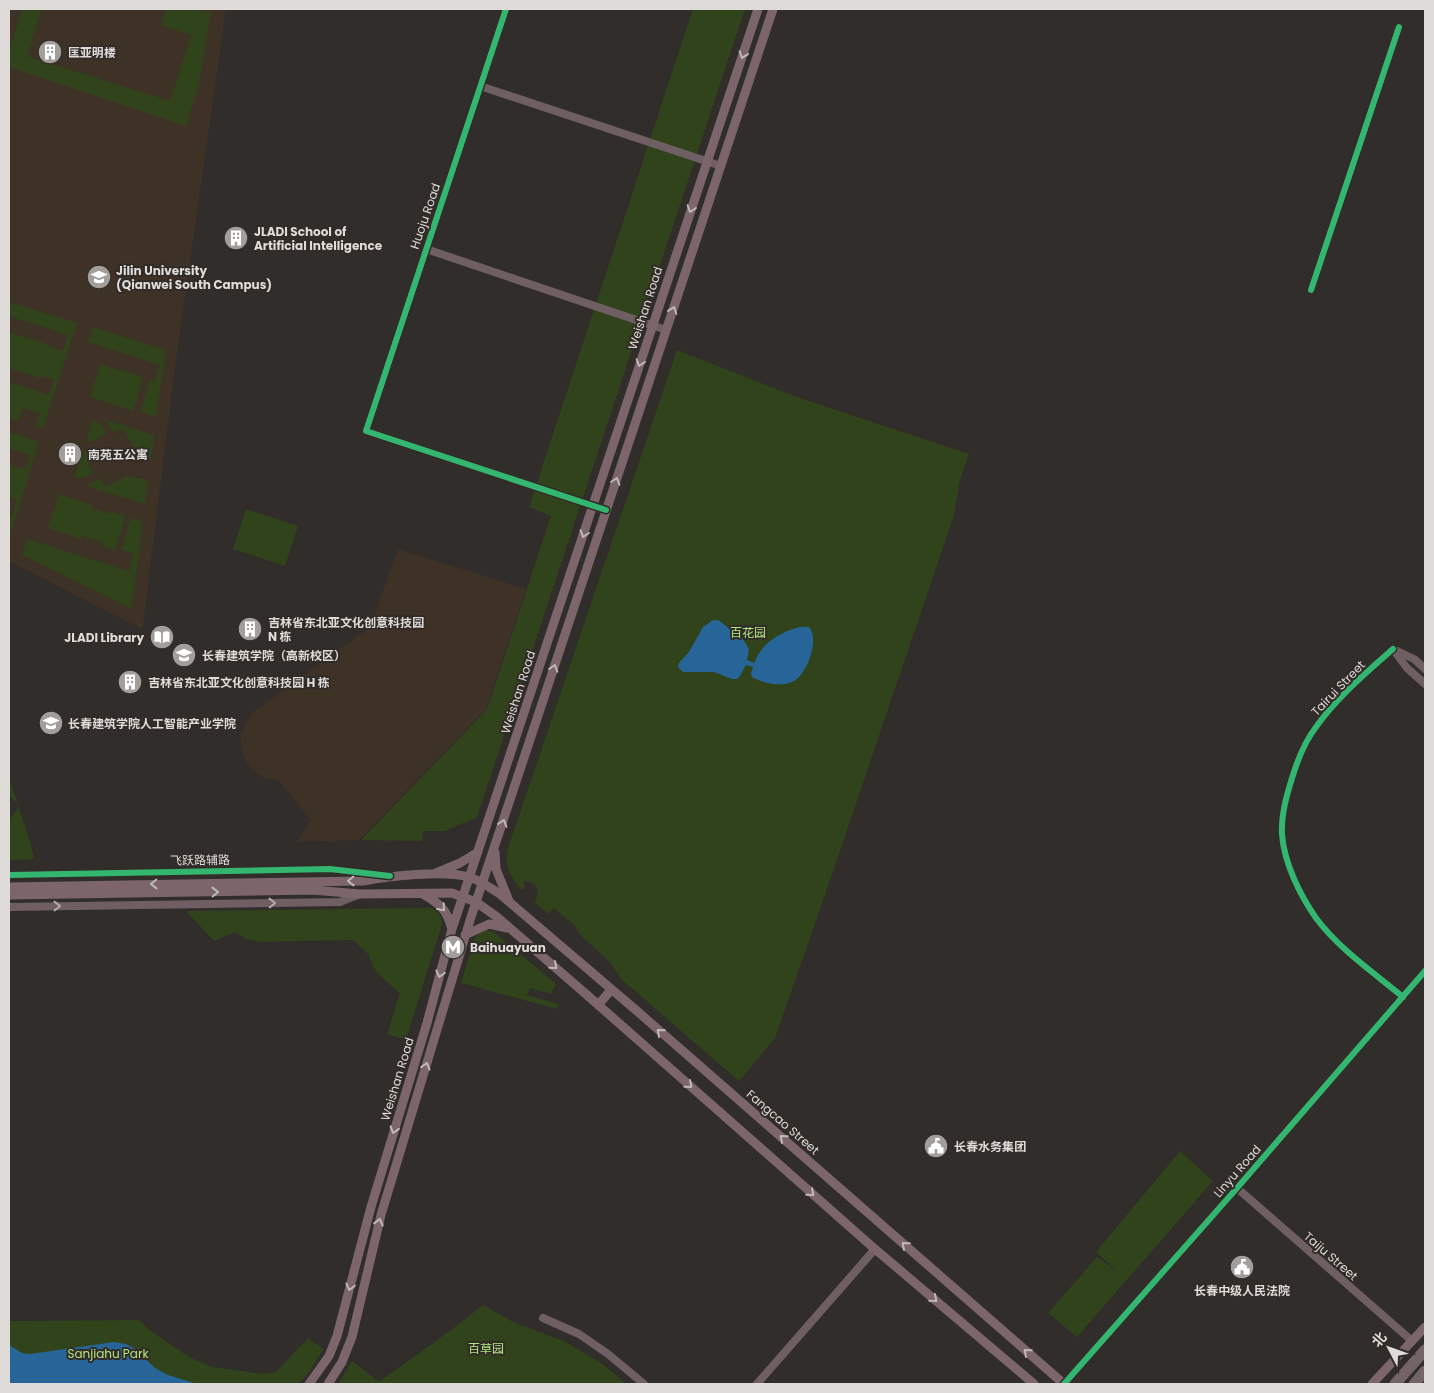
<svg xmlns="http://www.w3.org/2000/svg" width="1434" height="1393" viewBox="0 0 1434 1393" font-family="Poppins,'Noto Sans SC',sans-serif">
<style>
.education{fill:#3e3126}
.green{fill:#30431b}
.water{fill:#276599}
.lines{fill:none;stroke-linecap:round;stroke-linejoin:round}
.minor{stroke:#6f5e62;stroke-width:8}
.major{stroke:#7c666c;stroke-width:9}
.highway{stroke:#746467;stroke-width:11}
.cycleway-casing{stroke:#322c29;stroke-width:9}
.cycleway{stroke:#33b770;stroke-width:6}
.oneway{stroke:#c1b8b8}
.oneway2{stroke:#b2a9a9}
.labels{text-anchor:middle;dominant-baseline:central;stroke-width:4;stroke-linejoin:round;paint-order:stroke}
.poi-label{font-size:12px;font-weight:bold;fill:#dfdbd9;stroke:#322c29;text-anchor:start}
.street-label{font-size:12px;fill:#dfdbd9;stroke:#322c29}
.park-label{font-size:12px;fill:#b1e67e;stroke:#322c29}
</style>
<rect width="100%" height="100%" fill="#302d2b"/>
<path class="education" d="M9,9H226L177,353L143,626L140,628L9,561Z
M398,549L526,589L486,709L359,840L297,842L311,820L278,780L264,778L253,771L245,760L241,746V733L247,721L253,712L370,627Z"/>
<path class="green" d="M22,9H42L27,56L170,101L191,35L161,25L166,9H196L211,13L199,83L186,126L9,67V53Z
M693,9H745L477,817L445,831H423L422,841L361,840L487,709L551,516L529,507Z
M9,302L77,323L43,429L36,427L40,413L23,408L18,421L9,418V382L49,395L54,380L41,376L40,378L9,368V332L50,345V347L63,351L68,335L9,316Z
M93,327L166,350L156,417L140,412L150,380L155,381L160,365L88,342Z
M677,350L794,396L969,454L960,480L954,515L825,895L775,1038L739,1081L621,979L610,962L579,934L575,926L554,908L549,914L534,902C542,891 537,882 524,881L523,882L525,888L522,890C510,878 504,865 508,848Z
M100,364L143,377L133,411L90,397Z
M93,419L100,424L107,433L91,442L86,441Z
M102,419L154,435L151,458L137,455L124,429L112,432L107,423Z
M9,432L39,442L9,539V515L12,516L17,500L9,497V463L18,469L19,467L26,469L30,455L9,448Z
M83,451L89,452L93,461L88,465L93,473C86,478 82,479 74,477Z
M127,476L148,480L145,504L86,486L101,478L105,487Z
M59,494L92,505L91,508L110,514L111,511L126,516L115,550L101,545L102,542L83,536L81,539L48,528Z
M246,509L298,526L285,566L233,549Z
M131,518L143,522L132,606L130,608L22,555L27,539L129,571L134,554L121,550Z
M9,777L30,842L34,857L33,859L9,860V820L18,808L17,803L9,796Z
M431,908C437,911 443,916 442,924L406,1040L387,1034L400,993L380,976L374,968L368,954L353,940L260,942L247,939L235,932L214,941L186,911Z
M485,930L494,932L556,984L551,994L530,988L527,995L559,1004L557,1009L461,983L475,938L478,934Z
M1180,1151L1213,1181L1077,1337L1048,1313L1097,1257L1119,1273L1096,1252Z
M483,1305L515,1323L564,1341L604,1365L626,1384H338L352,1361L379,1382L451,1330Z
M139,1320L152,1332L189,1357L212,1367L263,1374L276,1372L308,1338L323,1349C316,1361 308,1378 296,1384H9V1321Z"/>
<path class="water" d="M713,620H718L742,638L749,649L747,660L754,663C756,660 757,655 760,652C768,639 793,625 809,627C820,639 807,676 792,682C781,687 764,683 753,678L751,674L753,667L746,665L740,676L737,679H732L714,672H683L678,667L679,663L689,652L703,627Z
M114,1342L126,1344L135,1349L155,1368L168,1375L197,1384H9V1362L11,1361L9,1359V1345L22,1353L30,1354Z"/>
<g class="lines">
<path class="minor" d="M506,9L366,431L606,510
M480,86L721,166
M426,249L666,330
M1311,290L1399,27
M1393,649C1366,673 1337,697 1316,727C1306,740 1298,759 1293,775C1287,794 1281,814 1282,834C1284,863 1300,895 1316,918C1339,949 1374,973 1403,997
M1393,649L1407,668L1425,684
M1395,650L1414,659L1425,669
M9,875L330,869L386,876
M9,907L340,902L360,894
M1237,1188L1411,1340
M543,1318L579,1334L608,1354L644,1384
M757,1384L875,1249
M1064,1384L1237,1188L1425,971"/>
<path class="major" d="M495,852L496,869L509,901
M436,873L460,863L478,852
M9,887L363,881C390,876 443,870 469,877C480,880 490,888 500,894L637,1011L1064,1384
M423,894C440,904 446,908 452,929
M9,895L312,890L360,894L452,893L476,902L497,917L587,995L875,1249L1034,1384
M465,935L489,924L507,928
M598,1005L611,990
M309,1384L329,1356L337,1336L371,1207L427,1023L452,929L758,9
M328,1384L342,1362L352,1337L381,1215L471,917L773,9
M1372,1384L1425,1327"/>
<path class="highway" d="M1395,1384L1425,1350
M1414,1384L1425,1371"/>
<g class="cycleway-casing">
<path id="cycleway" d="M506,9L366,431L606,510
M1311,290L1399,27
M1393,649C1366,673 1337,697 1316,727C1306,740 1298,759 1293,775C1287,794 1281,814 1282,834C1284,863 1300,895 1316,918C1339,949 1374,973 1403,997
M9,875L330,869L390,876
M1064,1384L1237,1188L1425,971"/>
</g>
<use href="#cycleway" class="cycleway"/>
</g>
<defs><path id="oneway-chevron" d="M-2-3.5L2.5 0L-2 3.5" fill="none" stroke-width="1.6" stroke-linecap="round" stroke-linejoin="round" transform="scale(1.25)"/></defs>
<g class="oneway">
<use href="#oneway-chevron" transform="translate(743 55) rotate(109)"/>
<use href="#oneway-chevron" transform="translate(691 209) rotate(108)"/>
<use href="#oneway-chevron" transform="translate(673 310) rotate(-71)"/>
<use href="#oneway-chevron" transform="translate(640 363) rotate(108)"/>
<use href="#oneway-chevron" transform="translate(616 481) rotate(-72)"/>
<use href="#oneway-chevron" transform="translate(584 534) rotate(108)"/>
<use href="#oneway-chevron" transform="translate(554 668) rotate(-72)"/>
<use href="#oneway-chevron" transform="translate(503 823) rotate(-72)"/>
<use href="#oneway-chevron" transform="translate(351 881) rotate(179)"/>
<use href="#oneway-chevron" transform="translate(154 884) rotate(179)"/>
<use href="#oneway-chevron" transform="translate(215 892) rotate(-1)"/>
<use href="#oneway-chevron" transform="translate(442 908) rotate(48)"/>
<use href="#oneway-chevron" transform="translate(554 966) rotate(41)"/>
<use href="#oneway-chevron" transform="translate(440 974) rotate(105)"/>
<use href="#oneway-chevron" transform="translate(660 1032) rotate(-139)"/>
<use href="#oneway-chevron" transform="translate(426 1066) rotate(-74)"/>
<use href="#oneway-chevron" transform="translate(689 1085) rotate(41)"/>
<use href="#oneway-chevron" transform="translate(394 1130) rotate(107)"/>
<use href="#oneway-chevron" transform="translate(783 1138) rotate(-139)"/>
<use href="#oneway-chevron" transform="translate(811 1193) rotate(41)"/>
<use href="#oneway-chevron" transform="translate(379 1222) rotate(-76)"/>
<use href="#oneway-chevron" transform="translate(905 1245) rotate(-139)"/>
<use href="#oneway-chevron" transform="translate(350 1287) rotate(105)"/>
<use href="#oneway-chevron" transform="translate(934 1299) rotate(40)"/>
<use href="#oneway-chevron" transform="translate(1027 1352) rotate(-139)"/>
</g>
<g class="oneway2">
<use href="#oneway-chevron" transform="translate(272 903) rotate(-1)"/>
<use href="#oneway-chevron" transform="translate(57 906) rotate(-1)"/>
</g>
<defs>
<g id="building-disc" transform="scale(1.25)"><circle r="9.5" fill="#a29e9c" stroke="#322c29"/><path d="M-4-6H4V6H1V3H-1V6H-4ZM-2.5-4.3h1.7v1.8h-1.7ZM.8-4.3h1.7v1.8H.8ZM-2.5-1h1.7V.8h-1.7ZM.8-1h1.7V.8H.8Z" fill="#fff"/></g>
<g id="university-disc" transform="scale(1.25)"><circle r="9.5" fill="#a29e9c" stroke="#322c29"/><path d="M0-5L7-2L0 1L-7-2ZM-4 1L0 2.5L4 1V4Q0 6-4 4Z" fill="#fff"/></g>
<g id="library-disc" transform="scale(1.25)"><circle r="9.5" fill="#a29e9c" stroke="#322c29"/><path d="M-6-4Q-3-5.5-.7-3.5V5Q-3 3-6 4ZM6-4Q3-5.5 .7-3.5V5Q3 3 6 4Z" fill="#fff"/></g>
<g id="metro-disc" transform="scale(1.25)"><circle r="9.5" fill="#a29e9c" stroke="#322c29"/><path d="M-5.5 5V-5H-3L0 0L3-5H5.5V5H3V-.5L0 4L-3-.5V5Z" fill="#fff"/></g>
<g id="civic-disc" transform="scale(1.25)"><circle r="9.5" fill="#a29e9c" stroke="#322c29"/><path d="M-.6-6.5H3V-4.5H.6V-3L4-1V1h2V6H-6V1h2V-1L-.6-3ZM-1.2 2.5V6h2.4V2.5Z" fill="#fff"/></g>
</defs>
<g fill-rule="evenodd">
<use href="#building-disc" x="50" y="52"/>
<use href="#building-disc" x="236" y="238"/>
<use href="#university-disc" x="99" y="277"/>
<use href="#building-disc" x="70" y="454"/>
<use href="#building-disc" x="250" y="629"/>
<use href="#library-disc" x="162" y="637"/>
<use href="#university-disc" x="184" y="655"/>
<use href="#building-disc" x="130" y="682"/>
<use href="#university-disc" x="51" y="723"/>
<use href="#metro-disc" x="453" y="947"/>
<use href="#civic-disc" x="936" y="1146"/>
<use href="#civic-disc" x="1242" y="1267"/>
</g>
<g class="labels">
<g class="poi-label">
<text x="68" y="52">匡亚明楼</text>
<text x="254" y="231">JLADI School of<tspan x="254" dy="14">Artificial Intelligence</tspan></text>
<text x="116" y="270">Jilin University<tspan x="116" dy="14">(Qianwei South Campus)</tspan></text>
<text x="88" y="454">南苑五公寓</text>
<text x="268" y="622">吉林省东北亚文化创意科技园<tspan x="268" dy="14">N 栋</tspan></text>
<text x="144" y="637" text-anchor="end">JLADI Library</text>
<text x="202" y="655">长春建筑学院（高新校区）</text>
<text x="148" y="682">吉林省东北亚文化创意科技园 H 栋</text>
<text x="68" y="723">长春建筑学院人工智能产业学院</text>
<text x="470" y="947">Baihuayuan</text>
<text x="954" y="1146">长春水务集团</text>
<text x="1242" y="1290" text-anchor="middle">长春中级人民法院</text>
</g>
<g class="street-label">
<text transform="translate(425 216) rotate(-71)">Huoju Road</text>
<text transform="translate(645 308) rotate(-72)">Weishan Road</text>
<text transform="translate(1338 688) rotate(-46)">Tairui Street</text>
<text transform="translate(518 692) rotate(-72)">Weishan Road</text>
<text transform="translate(200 860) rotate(-1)">飞跃路辅路</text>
<text transform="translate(397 1079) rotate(-73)">Weishan Road</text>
<text transform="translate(783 1122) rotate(41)">Fangcao Street</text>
<text transform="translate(1237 1171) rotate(-49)">Linyu Road</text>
<text transform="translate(1331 1256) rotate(41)">Taiju Street</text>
</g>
<g class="park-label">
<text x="748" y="632">百花园</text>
<text x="486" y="1348">百草园</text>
<text x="108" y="1353">Sanjiahu Park</text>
</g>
</g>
<rect width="1434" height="1393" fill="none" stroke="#dfdbd9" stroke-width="20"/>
<g transform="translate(1389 1348) rotate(311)" stroke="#322c29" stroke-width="4" paint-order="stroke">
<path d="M0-4L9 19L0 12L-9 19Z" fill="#dfdbd9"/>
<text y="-8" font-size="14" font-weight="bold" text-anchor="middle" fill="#dfdbd9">北</text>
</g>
</svg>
